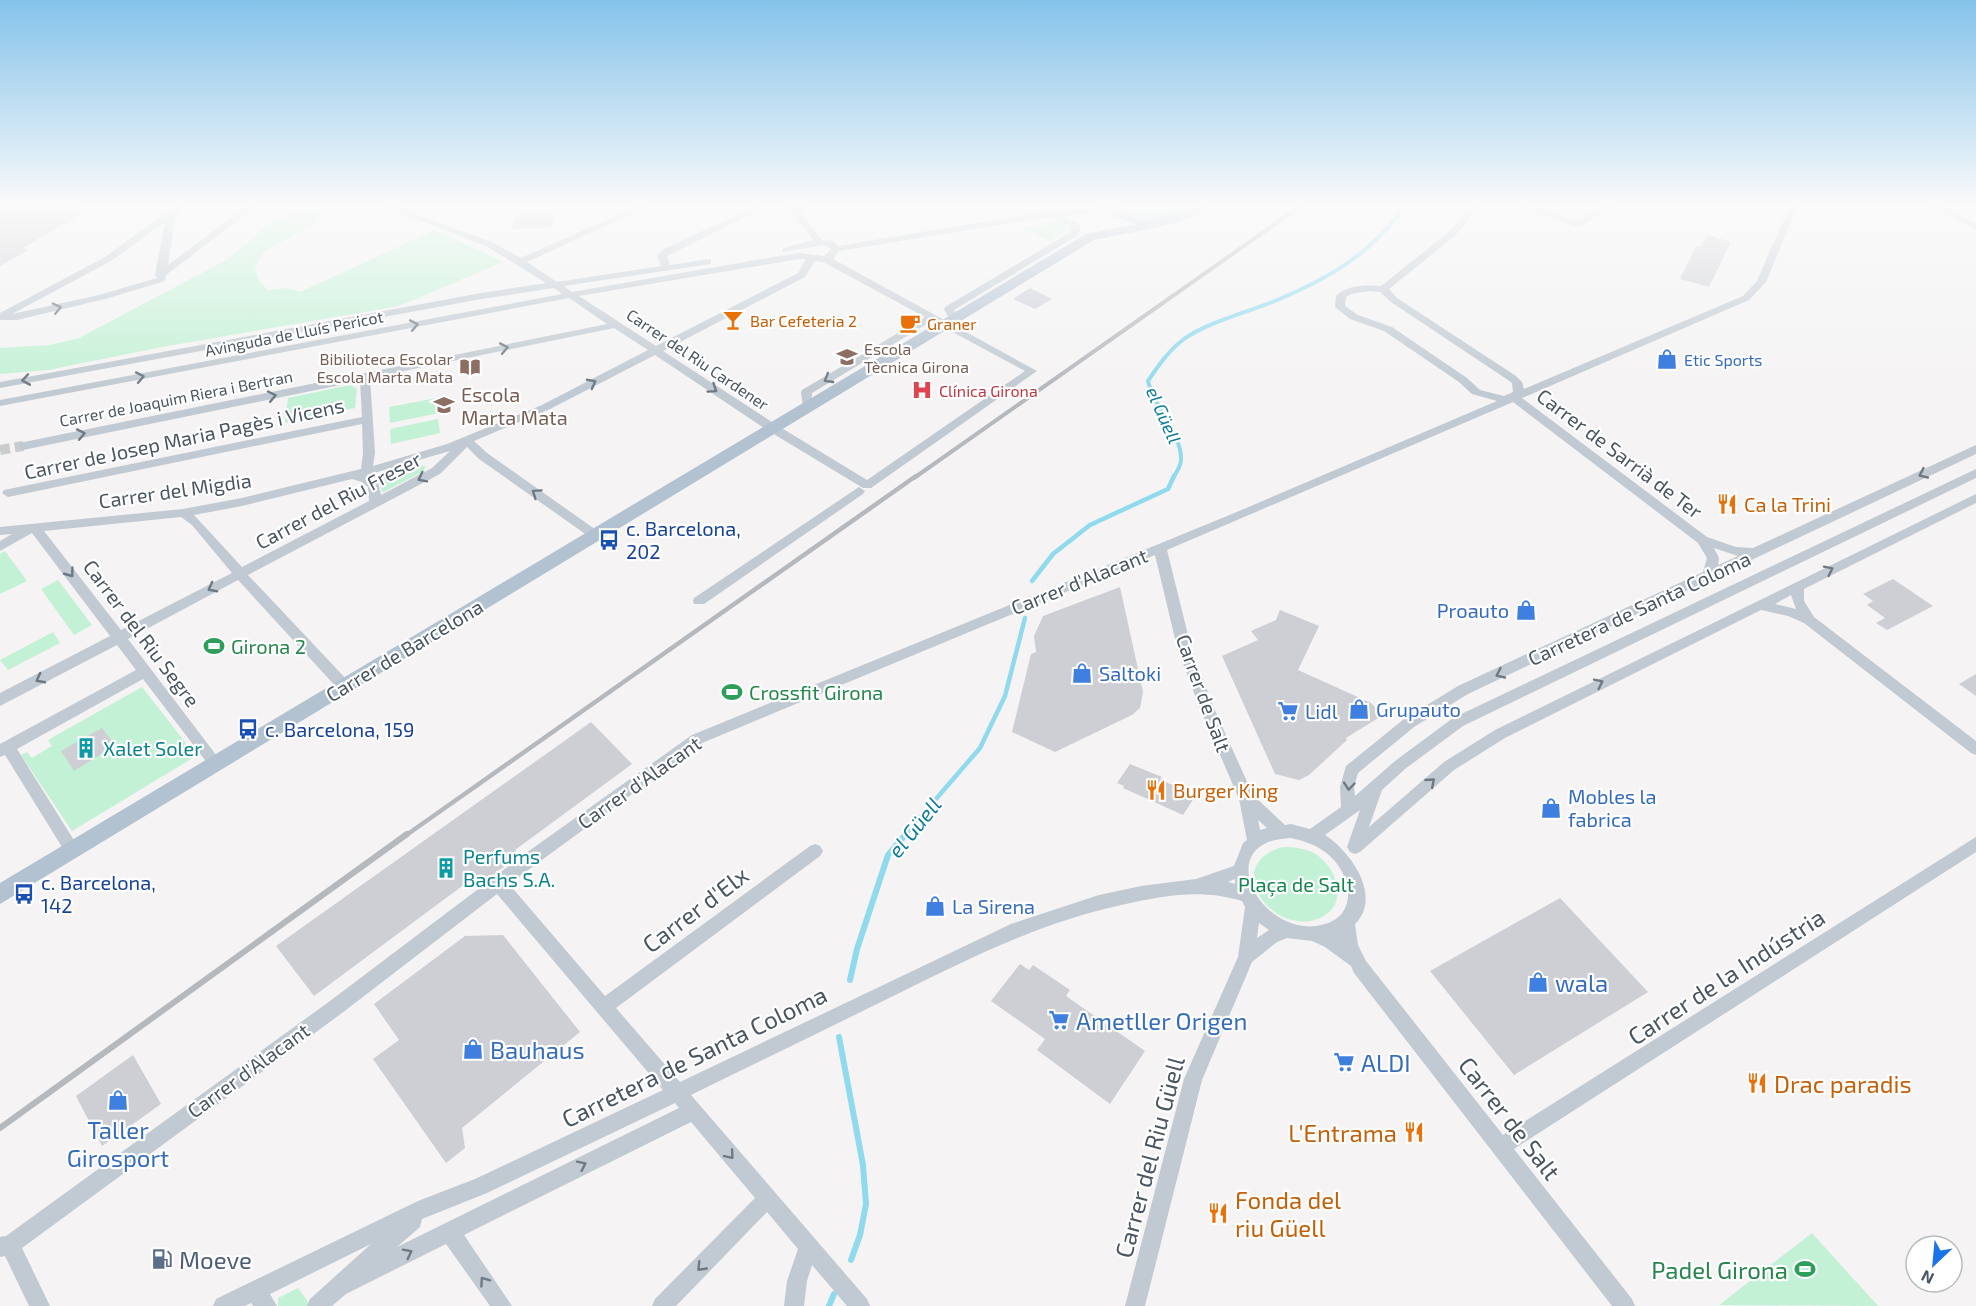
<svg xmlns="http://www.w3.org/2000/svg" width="1976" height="1306" viewBox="0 0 1976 1306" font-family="'Exo 2',sans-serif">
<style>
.green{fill:#c3f1d5}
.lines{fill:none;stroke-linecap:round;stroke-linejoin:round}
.stream-far2{stroke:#90daee;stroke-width:4}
.stream-far1{stroke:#90daee;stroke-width:4.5}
.stream{stroke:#90daee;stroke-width:6}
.building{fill:#cdcfd5}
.minor-tunnel{stroke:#caccce;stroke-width:10;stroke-dasharray:10 5;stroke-linecap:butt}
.minor{fill:#c1cad2;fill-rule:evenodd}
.major{fill:#b3c2d1;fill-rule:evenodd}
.rail-far2{stroke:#b5b8bd;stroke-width:4}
.rail-far1{stroke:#b5b8bd;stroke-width:4.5}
.rail{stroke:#b5b8bd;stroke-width:6}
.oneway{stroke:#6e7983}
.labels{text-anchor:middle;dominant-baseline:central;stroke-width:4.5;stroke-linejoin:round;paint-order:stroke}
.far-food-label{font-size:16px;fill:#c56008;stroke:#fff;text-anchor:start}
.far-street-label{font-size:16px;fill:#4a5661;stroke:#fff}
.far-education-label{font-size:16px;fill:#785e54;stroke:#fff;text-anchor:start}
.far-shop-label{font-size:16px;fill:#366cbe;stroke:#fff;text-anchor:start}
.far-health-label{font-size:16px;fill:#be3a42;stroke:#fff;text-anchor:start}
.far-water-label{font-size:18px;font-style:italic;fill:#0c7c9b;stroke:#fff}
.education-label{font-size:20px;fill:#785e54;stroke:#fff;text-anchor:start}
.street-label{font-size:20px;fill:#4a5661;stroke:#fff}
.food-label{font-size:20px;fill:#c56008;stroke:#fff;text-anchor:start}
.transit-label{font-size:20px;fill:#164399;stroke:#fff;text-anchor:start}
.shop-label{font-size:20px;fill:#366cbe;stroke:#fff;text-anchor:start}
.leisure-label{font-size:20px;fill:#27864d;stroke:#fff;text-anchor:start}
.culture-label{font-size:20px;fill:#0d838f;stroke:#fff;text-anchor:start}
.park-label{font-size:20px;fill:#17864f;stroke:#fff}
.water-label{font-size:21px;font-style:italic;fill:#0c7c9b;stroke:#fff}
.near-street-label{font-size:24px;fill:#4a5661;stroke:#fff}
.near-shop-label{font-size:24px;fill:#366cbe;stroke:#fff;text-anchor:start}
.near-food-label{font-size:24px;fill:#c56008;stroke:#fff;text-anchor:start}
.near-service-label{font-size:24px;fill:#4e5e75;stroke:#fff;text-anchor:start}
.near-leisure-label{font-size:24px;fill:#27864d;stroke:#fff;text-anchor:end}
</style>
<rect width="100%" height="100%" fill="#f5f3f3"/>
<path class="green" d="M304,205H316L322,212L314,224L263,252L255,269L259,281L268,290L287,288L300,292L435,230L503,262L399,306L162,347L48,370L0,374V348L49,345L79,338L228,259L266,226Z
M1120,205H1195C1174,214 1137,228 1120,205Z
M1058,222L1065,224L1069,230L1050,241L1022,228Z
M350,385L357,389L355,408L285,423L288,398Z
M437,398L439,413L390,423L389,407Z
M438,419L440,433L391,444L390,429Z
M418,465L425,466L424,471L384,492H382L380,483L375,479Z
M5,551L27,581L0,594V554Z
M58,580L92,625L74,635L41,589Z
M53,632L60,643L8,670L0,660Z
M142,687L196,756L72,831L21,755L27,752L32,758L52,746L48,740Z
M1283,847C1294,847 1304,848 1314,853C1336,866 1350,902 1322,917C1275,941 1218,864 1283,847Z
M1812,1233L1878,1306L1719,1305Z
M298,1288L311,1306H278V1298Z"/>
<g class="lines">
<path class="stream-far2" d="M1173,478C1176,473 1181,466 1181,460C1182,434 1154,408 1148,381C1158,366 1169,350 1184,339C1209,321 1253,311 1282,298C1329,278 1369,254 1400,213L1397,205"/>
<path class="stream-far1" d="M1032,581L1053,554L1090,525L1168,489L1174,476
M904,836L980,748L1005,696L1025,618"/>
<path class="stream" d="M850,980L857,949L888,855L906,834
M839,1037L863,1165L866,1204L860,1235L851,1260
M829,1306L834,1294"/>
</g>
<path class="building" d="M0,205H83L76,209L87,211L23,248L28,250L0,266Z
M537,211L542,214L555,215L551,227L512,229L515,217Z
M1708,235L1731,242L1709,287L1680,279L1696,246L1700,247Z
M1030,288L1052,299L1035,309L1013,299Z
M1893,579L1933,606L1887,630L1876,623L1885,618L1867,605L1873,601L1863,594Z
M1120,587L1143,692L1140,708L1132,715L1055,752L1012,732L1031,654L1036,652L1034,636L1043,616Z
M1280,610L1319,626L1298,670L1371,703L1383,715L1346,738L1347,740L1309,775L1299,780L1275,774L1222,656L1258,640L1251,631L1276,620Z
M1976,674V696L1959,684Z
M591,722L632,764L515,850L519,855L480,885L473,878L314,996L276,946Z
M102,728L112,741L104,746L108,750L74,771L61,751Z
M1130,764L1162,777L1160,779L1192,795L1194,798L1183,815L1123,788L1124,786L1117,783Z
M1560,898L1648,992L1514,1075L1430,971Z
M503,935L580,1032L462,1128L465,1148L446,1163L373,1059L399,1040L374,1004L465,936Z
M1020,964L1029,970L1033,965L1070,990L1066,996L1145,1051L1110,1104L1037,1050L1045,1039L991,1001Z
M133,1055L161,1104L102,1146L76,1096Z"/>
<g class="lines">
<path class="minor-tunnel" d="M0,450L23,446"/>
<path class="minor" d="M176,205H186L178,212L175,219L168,265L248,205H258L166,275L165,281L105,299L17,320H0V313L105,257ZM165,222L155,275L157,278L99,295L12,314L111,261Z
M379,205H391L492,242L521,258L640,205H651L527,262L557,282L661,266L657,256L662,250L758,205H769L667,256L670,265L708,259L711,260V264L564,286L572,292L779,256L800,253L824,256L831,249L824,245L783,252V248L813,240L787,205H813L799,209L822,240L833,241L838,246L1031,214L1101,206L1105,209L1101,212L1062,216L1079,224L1081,230L1075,237L954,310L959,318L954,321L950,320L944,309L945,307L1069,233L1071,230L1070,226L1051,217L1031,220L839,251L833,259L1037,371L871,488H863L767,430L655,355L550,409L474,441L487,453L599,532L601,535L599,538H591L479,459L467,447L440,474L248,575L349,682L351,686L349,690H339L238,580L128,639L223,764L221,768L216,770L211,768L143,679L17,749L80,850L77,855L72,857L67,855L5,755L0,757V744L136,670L117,645L0,706V693L110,636L32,533L0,551V541L12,534L0,535V527L183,509L242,498L361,469L363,453L362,424L8,497L2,493L4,490L362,417L360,381L23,450L19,449V443L607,324L569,298L0,406V400L562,294L554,288L481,299L0,388V382L481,293L546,283L486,246ZM800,259H806L798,273L656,346L579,296ZM815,261L823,262L925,317L802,390L801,392L803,408H811L812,393L932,321L1025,371L867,480L775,424L663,351L805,277ZM614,328L648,350L542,405L447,444L373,466L375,453L370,378ZM450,451L432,468L381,495L378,482L367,475ZM352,479L362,482L368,487L369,501L242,567L194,515L242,506ZM181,517L192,525L232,573L121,630L44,531Z
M1471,205H1480L1457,234L1389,289L1397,298L1516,376L1522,382L1524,389L1743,296L1757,281L1790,205H1798L1766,282L1749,300L1522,398L1707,537L1736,547L1753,548L1976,445V454L1468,694L1414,727L1358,773L1354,787L1355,796L1395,761L1453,718L1976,469V478L1463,726L1405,769L1382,790L1369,827L1444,762L1495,730L1976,494V503L1804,589V601L1814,617L1976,741V755L1971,753L1804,623L1788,616L1761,610L1505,738L1454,770L1360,852L1355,854L1350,852L1347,847L1360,810L1325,835C1350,851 1383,896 1355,924L1358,945L1366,961L1503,1135L1976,837V852L1514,1149L1632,1299L1635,1306H1612L1354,973L1351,966L1325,947L1312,941L1287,938L1277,942L1252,962L1202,1080L1145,1306H1125L1184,1079L1238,957L1245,907L1242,901C1205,890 1173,894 1135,902C1039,921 965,961 879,1003C816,1034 754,1064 691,1095L867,1299L870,1306H847L812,1265L807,1281L804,1306H784L787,1281L798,1249L767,1212L676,1306H652L655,1299L755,1198L691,1122L464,1235L512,1306H490L446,1244L346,1294L332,1306H307L310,1299L371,1244L270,1294L277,1306H253L251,1303L245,1306H213L216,1299L418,1201L475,1179L663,1090L497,894L342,1013L22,1248L50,1306H29L5,1256L0,1257V1237L6,1236L330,1001L526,853L692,735L1232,514L1497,401L1472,394L1459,382L1384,331L1350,319L1335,307L1336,296C1347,285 1365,285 1381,286L1451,230ZM1369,291L1380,292L1391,302L1508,380L1512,383L1513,392L1504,396L1480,390L1467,378L1392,327L1358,315L1345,306L1346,297L1351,294ZM1513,402L1698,543L1707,558L1703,572L1458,686L1404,719L1346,766L1340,787L1341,807L1310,829L1291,824L1285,825L1253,795L1213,706L1191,647L1167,550ZM1714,548L1738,556L1718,565L1719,558ZM1155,555L1177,647L1199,706L1239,799L1247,840L1243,843L1234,866L1196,879L1141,886L1099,895L1011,924L680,1082L616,1008L820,856L823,851L820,846L815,844L810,846L605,996L509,884L702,743ZM1791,595L1796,609L1775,604ZM1258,820L1267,828L1260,830ZM1291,838C1304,841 1314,844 1325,852C1350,870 1361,913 1325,924C1271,941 1219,863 1268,842C1275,839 1284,839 1291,838ZM1235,879V884L1228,882ZM1259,923L1269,930L1257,938ZM675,1103L679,1108L397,1247L420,1227L422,1219L487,1193Z
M1510,205H1524L1578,221L1605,205H1616L1579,227Z
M1928,205H1939L1976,223V229Z
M859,487L865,491L863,494L704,604H694L693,601L694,598Z"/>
<path class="major" d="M1104,205H1116C1141,234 1184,205 1214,205C1196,223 1121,234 1094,240L0,904V883L1086,234L1135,224L1113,216Z"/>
<path class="rail-far2" d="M914,478L1302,205"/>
<path class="rail-far1" d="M405,836L916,476"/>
<path class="rail" d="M0,1128L407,834"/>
</g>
<defs><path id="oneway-chevron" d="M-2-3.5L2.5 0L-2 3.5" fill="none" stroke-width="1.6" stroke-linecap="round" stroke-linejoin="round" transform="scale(1.5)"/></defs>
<g class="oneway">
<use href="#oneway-chevron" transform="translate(57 308) rotate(-13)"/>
<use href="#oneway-chevron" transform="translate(414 325) rotate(-11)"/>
<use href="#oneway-chevron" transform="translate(504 348) rotate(-11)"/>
<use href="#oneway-chevron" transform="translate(140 377) rotate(-11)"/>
<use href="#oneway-chevron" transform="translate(828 379) rotate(150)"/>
<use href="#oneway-chevron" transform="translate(26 380) rotate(170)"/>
<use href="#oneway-chevron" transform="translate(592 383) rotate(-28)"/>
<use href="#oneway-chevron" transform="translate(713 389) rotate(34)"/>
<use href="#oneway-chevron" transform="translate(272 396) rotate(-12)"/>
<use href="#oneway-chevron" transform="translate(81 434) rotate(-11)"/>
<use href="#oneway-chevron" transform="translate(1923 474) rotate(155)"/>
<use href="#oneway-chevron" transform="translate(422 478) rotate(153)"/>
<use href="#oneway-chevron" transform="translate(536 493) rotate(-145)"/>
<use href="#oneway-chevron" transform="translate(1829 570) rotate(-26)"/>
<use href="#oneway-chevron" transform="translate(70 573) rotate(53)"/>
<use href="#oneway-chevron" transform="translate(212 588) rotate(152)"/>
<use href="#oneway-chevron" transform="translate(1500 674) rotate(155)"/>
<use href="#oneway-chevron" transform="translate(40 679) rotate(152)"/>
<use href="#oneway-chevron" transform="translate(1599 683) rotate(-26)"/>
<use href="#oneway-chevron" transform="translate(1431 782) rotate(-41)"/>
<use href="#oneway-chevron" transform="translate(1349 786) rotate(95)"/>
<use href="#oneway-chevron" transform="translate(730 1155) rotate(50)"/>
<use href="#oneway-chevron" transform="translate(582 1165) rotate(-26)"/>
<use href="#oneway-chevron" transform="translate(408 1253) rotate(-27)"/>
<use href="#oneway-chevron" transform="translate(701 1267) rotate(134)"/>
<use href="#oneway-chevron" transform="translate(484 1281) rotate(-125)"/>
</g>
<linearGradient id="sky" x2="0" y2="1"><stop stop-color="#85c3ea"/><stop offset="0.53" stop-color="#fafafa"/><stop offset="1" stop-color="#fafafa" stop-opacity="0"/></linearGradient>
<rect width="1976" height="388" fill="url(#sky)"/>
<defs>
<g id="bar-bare" transform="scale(1.62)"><path d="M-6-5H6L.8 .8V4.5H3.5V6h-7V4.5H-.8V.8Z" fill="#e8710a" stroke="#fff" stroke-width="2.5" paint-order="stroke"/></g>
<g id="cafe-bare" transform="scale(1.62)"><path d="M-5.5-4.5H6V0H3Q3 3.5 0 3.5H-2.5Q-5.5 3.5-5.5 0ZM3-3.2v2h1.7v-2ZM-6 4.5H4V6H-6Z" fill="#e8710a" stroke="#fff" stroke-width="2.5" paint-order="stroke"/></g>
<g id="school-bare" transform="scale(1.62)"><path d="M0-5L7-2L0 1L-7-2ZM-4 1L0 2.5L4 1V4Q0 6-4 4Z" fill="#8d6e63" stroke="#fff" stroke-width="2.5" paint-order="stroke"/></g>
<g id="shop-bare" transform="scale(1.62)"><path d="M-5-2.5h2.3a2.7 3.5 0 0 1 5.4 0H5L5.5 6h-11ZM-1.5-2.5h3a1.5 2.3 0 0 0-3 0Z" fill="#3f7fe0" stroke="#fff" stroke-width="2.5" paint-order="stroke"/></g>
<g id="library-bare" transform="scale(1.62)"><path d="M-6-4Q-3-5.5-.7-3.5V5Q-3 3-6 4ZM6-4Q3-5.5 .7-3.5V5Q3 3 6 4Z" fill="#8d6e63" stroke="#fff" stroke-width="2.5" paint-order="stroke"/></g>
<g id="hospital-bare" transform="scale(1.62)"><path d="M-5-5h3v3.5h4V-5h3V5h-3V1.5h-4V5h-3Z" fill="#e0444e" stroke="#fff" stroke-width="2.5" paint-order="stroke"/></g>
<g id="restaurant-bare" transform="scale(1.62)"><path d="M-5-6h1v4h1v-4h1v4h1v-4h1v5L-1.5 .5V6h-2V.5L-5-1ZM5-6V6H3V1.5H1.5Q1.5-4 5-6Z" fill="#e8710a" stroke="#fff" stroke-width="2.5" paint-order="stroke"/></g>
<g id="bus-bare" transform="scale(1.62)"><path d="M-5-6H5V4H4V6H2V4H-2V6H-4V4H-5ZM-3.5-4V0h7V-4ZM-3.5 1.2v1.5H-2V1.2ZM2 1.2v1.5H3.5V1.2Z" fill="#1a4fb4" stroke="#fff" stroke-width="2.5" paint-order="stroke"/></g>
<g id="stadium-bare" transform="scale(1.62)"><path d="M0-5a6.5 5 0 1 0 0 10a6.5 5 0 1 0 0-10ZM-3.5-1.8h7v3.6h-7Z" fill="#2e9e5b" stroke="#fff" stroke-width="2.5" paint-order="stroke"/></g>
<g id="supermarket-bare" transform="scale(1.62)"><path d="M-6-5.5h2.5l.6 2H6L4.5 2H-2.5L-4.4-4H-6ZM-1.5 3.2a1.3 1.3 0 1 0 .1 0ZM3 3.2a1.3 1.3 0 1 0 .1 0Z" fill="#3f7fe0" stroke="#fff" stroke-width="2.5" paint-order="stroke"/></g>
<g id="building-bare" transform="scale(1.62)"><path d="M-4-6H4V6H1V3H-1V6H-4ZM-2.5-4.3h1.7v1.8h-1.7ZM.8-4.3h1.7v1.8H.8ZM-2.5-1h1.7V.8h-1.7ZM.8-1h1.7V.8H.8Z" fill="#0f9aa8" stroke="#fff" stroke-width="2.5" paint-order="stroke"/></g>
<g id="fuel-bare" transform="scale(1.62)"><path d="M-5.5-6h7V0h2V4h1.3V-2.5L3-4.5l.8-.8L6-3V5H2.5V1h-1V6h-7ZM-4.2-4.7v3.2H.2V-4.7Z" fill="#5c6f8a" stroke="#fff" stroke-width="2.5" paint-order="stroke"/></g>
</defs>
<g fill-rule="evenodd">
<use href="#bar-bare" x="733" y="320"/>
<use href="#cafe-bare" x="910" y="323"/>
<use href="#school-bare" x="847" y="357"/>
<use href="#shop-bare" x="1667" y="359"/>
<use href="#library-bare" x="470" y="367"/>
<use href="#hospital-bare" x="922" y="390"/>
<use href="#school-bare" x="444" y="405"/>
<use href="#restaurant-bare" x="1727" y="504"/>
<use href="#bus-bare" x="609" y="540"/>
<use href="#shop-bare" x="1526" y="610"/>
<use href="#stadium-bare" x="214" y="646"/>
<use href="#shop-bare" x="1082" y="673"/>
<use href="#stadium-bare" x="732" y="692"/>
<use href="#shop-bare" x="1359" y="709"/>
<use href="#supermarket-bare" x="1288" y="711"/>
<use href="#bus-bare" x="248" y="729"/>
<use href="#building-bare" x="86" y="748"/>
<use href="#restaurant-bare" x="1156" y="790"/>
<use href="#shop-bare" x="1551" y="808"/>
<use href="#building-bare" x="446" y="868"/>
<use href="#bus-bare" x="24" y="894"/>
<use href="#shop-bare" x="935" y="906"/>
<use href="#shop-bare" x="1538" y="982"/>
<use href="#supermarket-bare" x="1059" y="1020"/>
<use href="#shop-bare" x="473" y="1049"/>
<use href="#supermarket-bare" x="1344" y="1062"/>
<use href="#restaurant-bare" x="1757" y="1083"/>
<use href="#shop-bare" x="118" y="1100"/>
<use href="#restaurant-bare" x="1414" y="1132"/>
<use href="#restaurant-bare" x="1218" y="1213"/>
<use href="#fuel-bare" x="162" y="1259"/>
<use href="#stadium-bare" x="1805" y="1269"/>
</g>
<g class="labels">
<g class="far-food-label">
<text x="750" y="320">Bar Cefeteria 2</text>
<text x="927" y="323">Graner</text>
</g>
<g class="far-street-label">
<text transform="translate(294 333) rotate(-11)">Avinguda de Lluís Pericot</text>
<text transform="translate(698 359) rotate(34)">Carrer del Riu Cardener</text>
<text transform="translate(176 398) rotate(-11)">Carrer de Joaquim Riera i Bertran</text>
</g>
<g class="far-education-label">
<text x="864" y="348">Escola<tspan x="864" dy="18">Tècnica Girona</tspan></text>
<text x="453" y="358" text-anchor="end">Bibilioteca Escolar<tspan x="453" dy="18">Escola Marta Mata</tspan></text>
</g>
<g class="far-shop-label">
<text x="1684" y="359">Etic Sports</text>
</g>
<g class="far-health-label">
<text x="939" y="390">Clínica Girona</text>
</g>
<g class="far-water-label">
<text transform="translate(1164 415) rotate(66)">el Güell</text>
</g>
<g class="education-label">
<text x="461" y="394">Escola<tspan x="461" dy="23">Marta Mata</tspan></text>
</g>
<g class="street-label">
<text transform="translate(184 438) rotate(-12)">Carrer de Josep Maria Pagès i Vicens</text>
<text transform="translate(1620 453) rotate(37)">Carrer de Sarrià de Ter</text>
<text transform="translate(175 490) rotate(-8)">Carrer del Migdia</text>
<text transform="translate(338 500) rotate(-28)">Carrer del Riu Freser</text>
<text transform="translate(1079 581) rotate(-22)">Carrer d'Alacant</text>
<text transform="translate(1639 608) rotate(-25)">Carretera de Santa Coloma</text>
<text transform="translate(142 633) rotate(53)">Carrer del Riu Segre</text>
<text transform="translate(404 650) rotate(-31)">Carrer de Barcelona</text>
<text transform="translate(1204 693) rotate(70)">Carrer de Salt</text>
<text transform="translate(639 782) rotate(-35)">Carrer d'Alacant</text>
<text transform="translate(248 1070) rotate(-36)">Carrer d'Alacant</text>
</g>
<g class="food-label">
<text x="1744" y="504">Ca la Trini</text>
<text x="1173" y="790">Burger King</text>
</g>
<g class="transit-label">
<text x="626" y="528">c. Barcelona,<tspan x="626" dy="23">202</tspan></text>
<text x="265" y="729">c. Barcelona, 159</text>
<text x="41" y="882">c. Barcelona,<tspan x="41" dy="23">142</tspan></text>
</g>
<g class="shop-label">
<text x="1509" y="610" text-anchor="end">Proauto</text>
<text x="1099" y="673">Saltoki</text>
<text x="1376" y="709">Grupauto</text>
<text x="1305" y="711">Lidl</text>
<text x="1568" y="796">Mobles la<tspan x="1568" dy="23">fabrica</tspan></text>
<text x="952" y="906">La Sirena</text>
</g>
<g class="leisure-label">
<text x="231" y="646">Girona 2</text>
<text x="749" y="692">Crossfit Girona</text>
</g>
<g class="culture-label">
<text x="103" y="748">Xalet Soler</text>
<text x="463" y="856">Perfums<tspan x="463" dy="23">Bachs S.A.</tspan></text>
</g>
<g class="park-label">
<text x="1296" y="884">Plaça de Salt</text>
</g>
<g class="water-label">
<text transform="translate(914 827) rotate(-51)">el Güell</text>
</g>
<g class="near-street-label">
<text transform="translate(695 909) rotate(-37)">Carrer d'Elx</text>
<text transform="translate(1726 976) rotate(-33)">Carrer de la Indústria</text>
<text transform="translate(694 1056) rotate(-26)">Carretera de Santa Coloma</text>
<text transform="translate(1510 1118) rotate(52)">Carrer de Salt</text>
<text transform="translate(1149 1157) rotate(-75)">Carrer del Riu Güell</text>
</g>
<g class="near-shop-label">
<text x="1555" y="982">wala</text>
<text x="1076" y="1020">Ametller Origen</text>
<text x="490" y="1049">Bauhaus</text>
<text x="1361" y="1062">ALDI</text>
<text x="118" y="1129" text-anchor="middle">Taller<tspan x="118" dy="28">Girosport</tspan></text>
</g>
<g class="near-food-label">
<text x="1774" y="1083">Drac paradis</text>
<text x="1397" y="1132" text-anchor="end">L'Entrama</text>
<text x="1235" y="1199">Fonda del<tspan x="1235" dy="28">riu Güell</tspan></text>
</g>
<g class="near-service-label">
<text x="179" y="1259">Moeve</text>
</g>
<g class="near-leisure-label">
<text x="1788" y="1269">Padel Girona</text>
</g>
</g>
<g transform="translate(1934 1264) rotate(206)"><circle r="28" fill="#ffffff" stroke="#b7bbc0" stroke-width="1.5"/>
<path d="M0-4.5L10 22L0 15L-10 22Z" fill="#1a73e8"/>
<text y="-9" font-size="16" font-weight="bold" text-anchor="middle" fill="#4a5661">N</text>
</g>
</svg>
